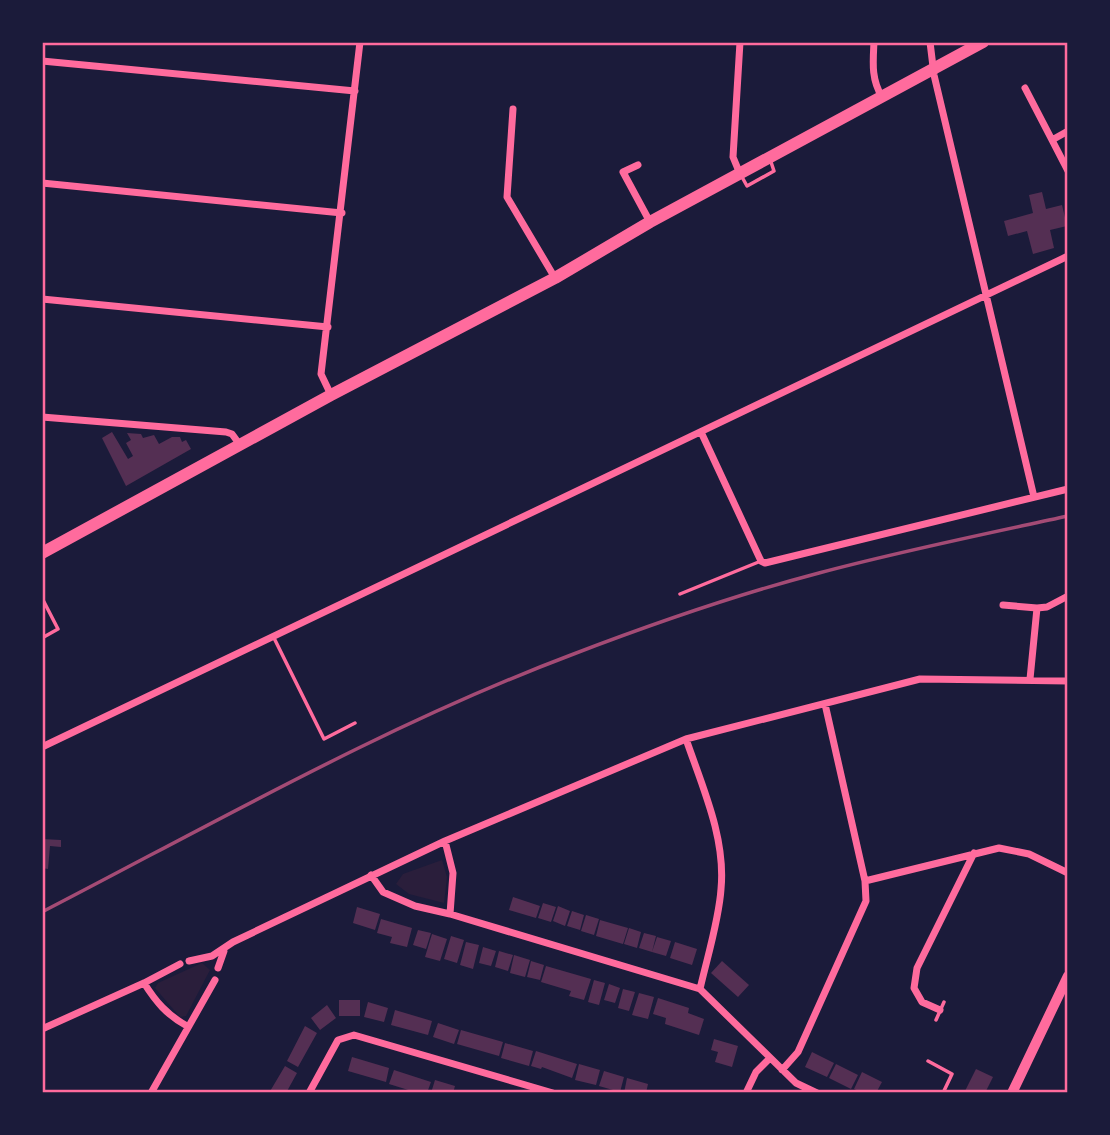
<svg xmlns="http://www.w3.org/2000/svg" width="1110" height="1135" viewBox="0 0 1110 1135" font-family="'Open Sans',sans-serif">
<style>
.green{fill:#2a1e3b}
.building{fill:#542f53}
.lines{fill:none;stroke-linecap:round;stroke-linejoin:round}
.service{stroke:#ff6b9d;stroke-width:3.5}
.minor{stroke:#ff6b9d;stroke-width:7}
.secondary{stroke:#ff6b9d;stroke-width:10}
.primary{stroke:#ff6b9d;stroke-width:12}
.rail{stroke:#a44b75;stroke-width:3.5}
.neatline{fill:none;stroke:#ff6b9d;stroke-width:2.5}
</style>
<rect width="100%" height="100%" fill="#1b1b3a"/>
<path class="green" d="M442,860L447,877L444,903L409,894L396,884L403,874Z
M202,963L210,970L186,1016L180,1017L155,988L158,983Z"/>
<path class="building" d="M1042,192L1046,209L1062,205L1067,226L1050,230L1054,248L1033,254L1027,231L1008,236L1004,221L1033,213L1029,195Z
M112,432L128,459L133,456L126,443L131,440L127,433L141,434L143,438L154,435L159,444L172,437H180L182,442L186,440L191,449L126,486L102,438Z
M42,839L61,840V847L50,846L48,869L42,868Z
M513,897L540,906L536,918L509,910Z
M543,903L556,907L551,922L538,918Z
M558,906L570,911L565,926L553,921Z
M357,907L380,914L375,930L353,923Z
M572,911L584,915L580,930L567,926Z
M586,915L599,919L594,935L581,931Z
M381,919L412,928L407,947L390,943L392,937L377,933Z
M600,920L628,928L623,944L596,936Z
M629,928L641,932L637,948L624,944Z
M418,930L431,933L426,949L413,945Z
M644,933L656,936L652,952L639,948Z
M432,934L447,939L440,961L425,957Z
M451,936L464,940L457,963L444,959Z
M657,937L671,941L666,956L652,952Z
M466,942L479,945L473,969L460,965Z
M675,942L697,949L692,965L670,958Z
M483,947L496,951L491,966L479,963Z
M499,951L513,955L508,971L495,967Z
M514,955L530,960L525,977L510,973Z
M531,961L544,965L540,980L527,977Z
M722,961L749,985L738,997L711,973Z
M546,966L591,979L584,1000L569,996L571,991L541,982Z
M594,980L605,983L599,1005L588,1002Z
M609,984L620,988L615,1003L604,1000Z
M623,989L635,992L629,1011L618,1008Z
M639,993L654,997L648,1019L632,1015Z
M658,998L689,1008L688,1013L704,1019L699,1035L665,1024L666,1018L653,1014Z
M339,1000H360V1016H339Z
M368,1002L388,1008L384,1022L364,1017Z
M327,1005L336,1018L320,1030L311,1018Z
M395,1010L432,1021L428,1035L391,1025Z
M438,1023L459,1030L454,1044L433,1037Z
M305,1026L317,1033L298,1067L287,1061Z
M461,1030L503,1042L499,1056L457,1044Z
M714,1039L738,1046L732,1067L715,1062L718,1052L711,1050Z
M505,1043L533,1051L529,1066L501,1058Z
M536,1051L577,1064L572,1078L542,1067L541,1069L531,1066Z
M812,1052L834,1063L827,1077L805,1067Z
M352,1057L389,1068L386,1082L348,1071Z
M579,1064L600,1070L596,1085L575,1080Z
M836,1064L858,1075L851,1089L829,1078Z
M285,1066L297,1073L286,1093H269Z
M976,1069L993,1077L985,1093H964Z
M394,1070L431,1082L427,1093H418L389,1084Z
M604,1071L624,1077L620,1092L599,1086Z
M862,1072L882,1082L876,1093H863L854,1089Z
M627,1078L648,1084L646,1093H624Z
M435,1080L455,1086L453,1093H431Z"/>
<g class="lines">
<path class="service" d="M742,177L747,186L774,171L770,159
M680,594L761,561
M42,598L58,629L42,638
M274,638L324,739L355,723
M936,1020L944,1002
M928,1061L952,1074L943,1093"/>
<path class="minor" d="M874,42C873,62 871,79 882,97
M930,42L934,75L1034,497
M42,61L355,91
M1025,88L1052,140
M513,109L507,197L555,278
M1068,131L1052,140L1068,171
M638,165L623,172L650,222
M740,174L733,157L740,42
M42,183L342,213
M42,299L328,327
M331,395L321,374L360,42
M42,417L226,432L232,434L240,445
M701,432L761,561L765,563L1068,489
M1003,605L1037,608L1030,679
M1037,608L1047,607L1068,596
M686,739C702,786 726,838 721,889C719,920 707,958 700,989
M42,747L1068,256
M445,841L453,873L450,914
M371,875L383,892L415,906L450,914L700,989L796,1083L817,1093
M865,881L999,848L1029,854L1068,873
M189,961L212,956L233,942L445,841L686,739L920,679L1068,681
M218,968L224,951
M144,983C156,1002 167,1015 187,1026
M940,1010L922,1002L914,988L917,968L974,853
M42,1029L144,983L180,964
M782,1070L798,1052L866,901L865,881L825,704
M151,1093L215,980
M309,1093L338,1040L354,1035L553,1093
M746,1093L756,1072L770,1058"/>
<path class="secondary" d="M1012,1093L1068,976"/>
<path class="primary" d="M42,553L331,395L555,278L650,222L983,42"/>
<path class="rail" d="M42,912C216,822 388,724 571,655C652,624 735,595 819,573C901,551 985,534 1068,516"/>
</g>
<rect width="1110" height="1135" fill="none" stroke="#1b1b3a" stroke-width="88"/>
<rect x="44" y="44" width="1022" height="1047" class="neatline"/>
</svg>
